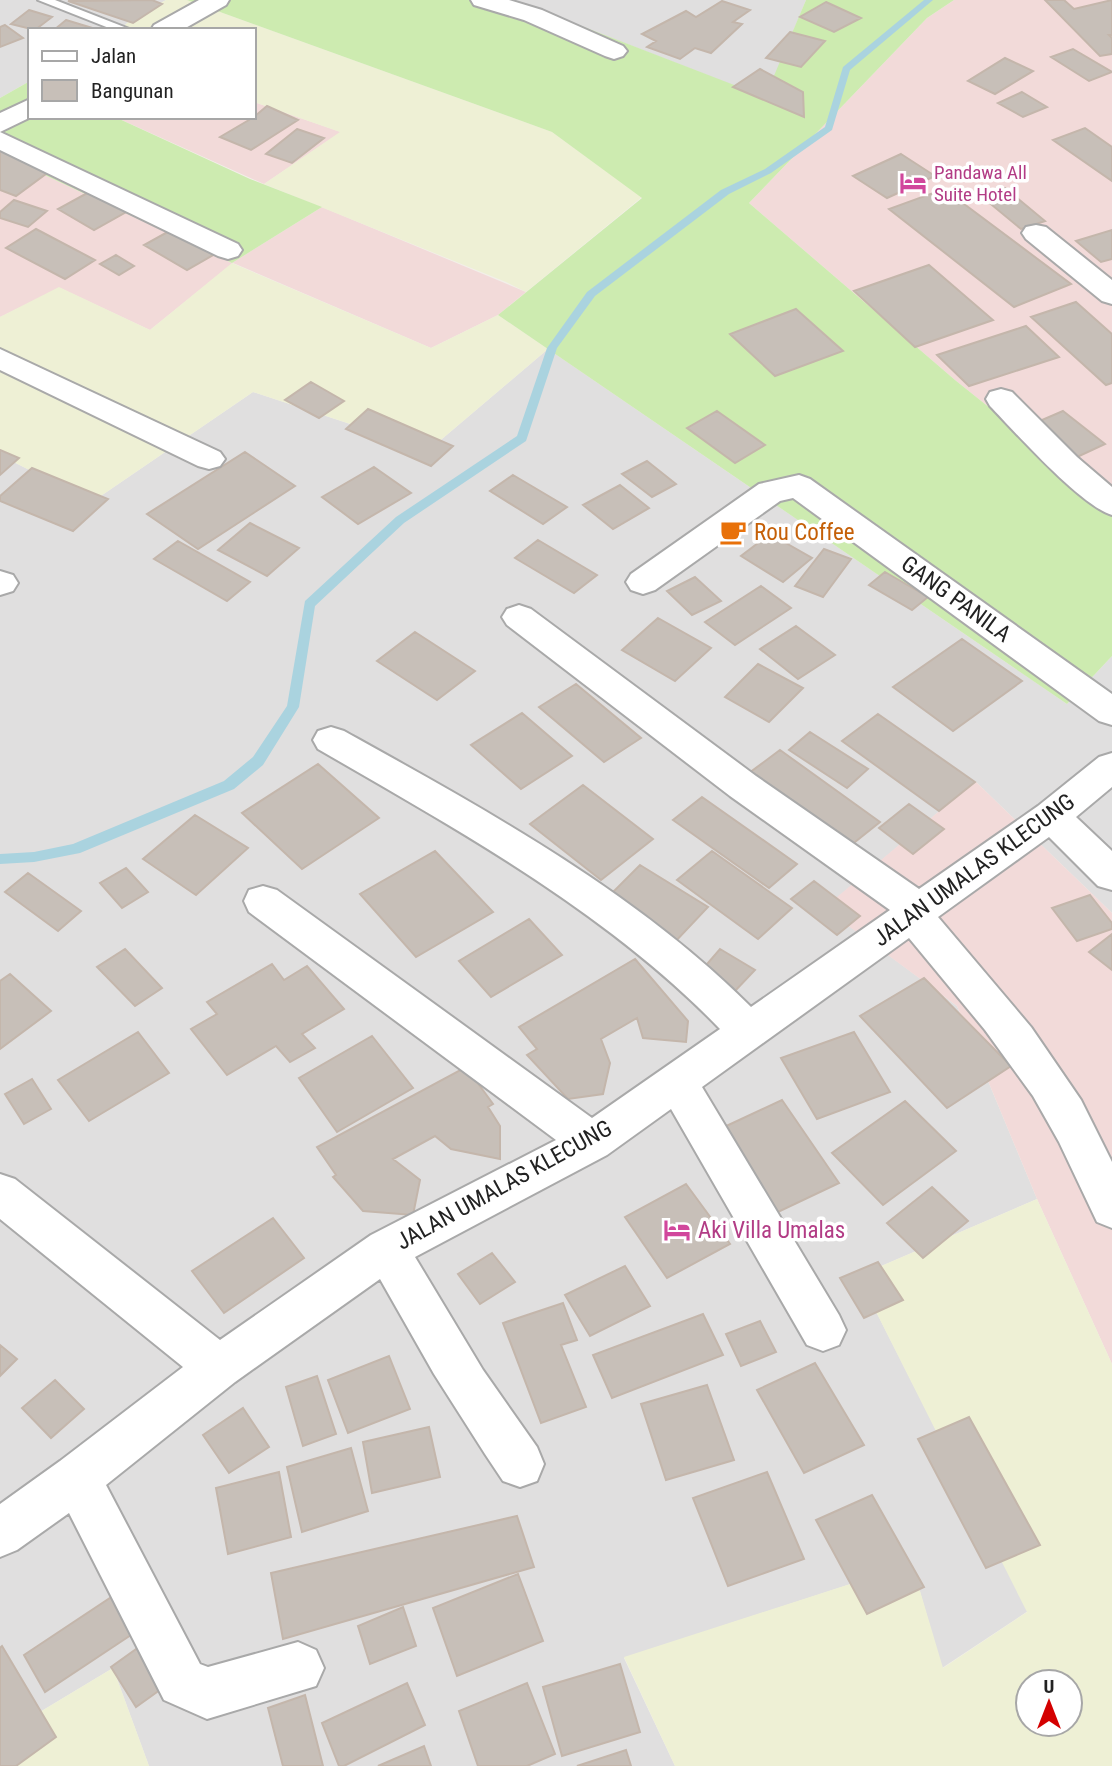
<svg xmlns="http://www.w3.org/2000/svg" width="1112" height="1766" viewBox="0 0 1112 1766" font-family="'Roboto Condensed',sans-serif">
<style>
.residential{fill:#e0dfdf}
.commercial{fill:#f2dad9}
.farmland{fill:#eef0d5;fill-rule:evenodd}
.grass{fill:#cdebb0}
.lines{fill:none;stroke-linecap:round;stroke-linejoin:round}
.stream{fill:#aad3df;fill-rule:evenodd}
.building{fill:#c7bfb8;stroke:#c4b6ab;stroke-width:2}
.lane-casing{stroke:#a9a9a9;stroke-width:4}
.street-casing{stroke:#a9a9a9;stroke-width:4}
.lane{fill:#fff;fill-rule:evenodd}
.street{fill:#fff;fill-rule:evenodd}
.labels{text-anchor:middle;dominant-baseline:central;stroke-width:7;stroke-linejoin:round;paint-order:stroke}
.far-hotel-label{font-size:19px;fill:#b23c85;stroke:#fff;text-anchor:start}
.food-label{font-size:23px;fill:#c56008;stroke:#fff;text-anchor:start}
.street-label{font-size:23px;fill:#222;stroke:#fff}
.hotel-label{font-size:23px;fill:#b23c85;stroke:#fff;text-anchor:start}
</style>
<rect width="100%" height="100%" fill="#f2efe9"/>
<path class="residential" d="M0,0H166L133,18L119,30H30V81L0,98Z
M514,0H806L766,98Z
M548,349L1067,704L1112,656V913L975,781L825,908L957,1006L1037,1199L858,1276L1028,1611L942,1668L912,1564L624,1658L675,1766H149L113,1668L0,1736V455L92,502L253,392L429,450Z"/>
<path class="commercial" d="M954,0H1112V506L955,380L749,203L927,18Z
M254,102L341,132L264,184L115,117H254Z
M0,154L232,263L322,207L526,292L498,315L431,348L233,263L150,330L60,288L0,317Z
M975,781L1112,913V1364L1037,1199L957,1006L824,908Z"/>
<path class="farmland" d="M166,0H187L552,132L642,197L526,292L506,282L264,184L340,132L254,102V30H119L133,18Z
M232,263L431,348L498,315L548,349L429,450L253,392L92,502L0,455V317L59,287L150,330Z
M1037,1199L1112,1364V1766H675L624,1657L912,1564L943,1668L1027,1612L858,1276ZM1028,1682H1070V1724H1028Z
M113,1668L149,1766H0V1736Z"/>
<path class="grass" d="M187,0H514L765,97L806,0H954L927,18L749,203L955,380L1112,506V656L1067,704L498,315L642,198L552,132Z
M30,81V117H115L250,179L322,207L232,263L0,154V98Z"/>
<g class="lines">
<path class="stream" d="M924,0H933L850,70L832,130L771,173L729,194L595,296L557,348L526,441L404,523L315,606L299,707L263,765L234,789L80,853L34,862L0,864V854L34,852L73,844L224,781L253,757L287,706L305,601L396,517L517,436L547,348L587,292L721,190L765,169L825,127L843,67Z"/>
</g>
<path class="building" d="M152,0L162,4L133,23L68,1Z
M1045,0H1064L1074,9L1112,0V35H1109L1112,38V54L1100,56Z
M722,1L750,10L733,22L742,24L711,53L695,48L680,59L647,47L656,41L642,34L686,11L696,17Z
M826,2L861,18L834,32L800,17Z
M29,10L52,17L35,30L11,24Z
M66,20L99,30H54Z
M5,25L23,38L0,47V27Z
M790,32L825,41L801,67L766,58Z
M1073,49L1112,72L1089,81L1051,57Z
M1005,58L1033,71L995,94L968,81Z
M760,69L803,92L804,117L733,87Z
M1022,92L1047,107L1023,117L998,103Z
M267,106L298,120L251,150L220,137L254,117Z
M1085,128L1112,147V181L1053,140Z
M297,129L324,138L292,163L266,154Z
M0,147L54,168L16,196L0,190Z
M901,154L935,176L887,198L853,176Z
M1005,188L1045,221L1021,229L981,196Z
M944,189L1071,284L1014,307L889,209Z
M91,191L128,211L94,230L58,209Z
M14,200L47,211L28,227L0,218V212Z
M36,229L95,260L65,279L6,248Z
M173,229L215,254L187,270L144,245Z
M1112,230V259L1101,262L1076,241Z
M116,255L134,266L119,275L100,264Z
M929,265L993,320L915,347L854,291Z
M1076,302L1112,334V383L1106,385L1031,317Z
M796,309L843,351L775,376L730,334Z
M1026,326L1059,357L969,386L937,355Z
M311,382L344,401L319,418L285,400Z
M368,409L453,446L431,466L346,429Z
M717,411L765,445L735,463L687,428Z
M1063,411L1105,444L1077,457L1035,423Z
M0,450L19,458L0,475Z
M245,452L295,486L198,549L147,514Z
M647,461L676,484L652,497L622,474Z
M374,467L411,493L358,524L322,497Z
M32,468L108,499L73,531L0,501V496Z
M513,475L567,507L543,524L490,491Z
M620,485L649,508L613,529L583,505Z
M250,523L299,548L267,576L218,550Z
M770,534L812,558L783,582L741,556Z
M538,540L597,575L574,593L515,558Z
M178,541L250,582L227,601L154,559Z
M824,549L851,559L823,597L795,586Z
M885,572L928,597L912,610L869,585Z
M695,577L721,601L692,615L667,591Z
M761,586L791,608L735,645L705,622Z
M658,618L711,648L675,681L622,650Z
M796,626L835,655L798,679L760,649Z
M415,632L475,671L437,700L377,661Z
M962,639L1022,681L953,731L893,687Z
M758,664L803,688L769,722L725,697Z
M576,684L641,738L604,762L539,707Z
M522,713L572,756L521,789L471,745Z
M878,714L975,782L939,811L842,741Z
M810,732L868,769L847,788L789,750Z
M780,750L880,822L845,850L745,776Z
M318,764L379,818L302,869L242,813Z
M583,785L653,839L601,880L530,824Z
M702,797L797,864L769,888L673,820Z
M909,804L944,829L913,854L879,828Z
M195,815L248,848L196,895L143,859Z
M435,851L493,912L416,957L360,894Z
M712,851L792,908L758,939L677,880Z
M640,865L708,907L674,943L605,900Z
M126,868L148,892L122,908L100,883Z
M28,873L81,911L58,931L5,892Z
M814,881L860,916L837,935L791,899Z
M1090,895L1112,923V929L1077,941L1052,908Z
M529,919L562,955L491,997L459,961Z
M1112,934V970L1089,952Z
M125,949L162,988L135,1006L97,967Z
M720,949L755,970L735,991L701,971Z
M635,959L688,1021L686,1042L643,1038L637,1018L601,1039L610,1063L603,1094L568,1099L527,1055L537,1049L519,1027Z
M272,964L284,980L307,966L344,1009L302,1034L315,1048L290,1062L276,1046L227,1075L191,1029L217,1014L207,1002Z
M10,974L51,1011L0,1049V981Z
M924,978L1011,1066L947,1108L860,1016Z
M138,1032L169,1073L89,1121L58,1080Z
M854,1032L890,1092L817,1119L781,1058Z
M372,1036L413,1088L337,1132L299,1078Z
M466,1067L493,1104L488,1107L500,1126V1159L451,1149L435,1136L393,1159L420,1180L413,1215L363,1211L333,1177L336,1175L317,1147Z
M32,1079L51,1109L24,1124L5,1094Z
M782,1100L839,1183L778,1212L722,1128Z
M905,1101L956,1151L883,1205L832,1153Z
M686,1184L730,1244L667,1278L625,1217Z
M932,1187L968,1221L923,1258L887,1223Z
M273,1218L304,1258L224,1313L192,1271Z
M492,1253L515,1282L480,1304L458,1274Z
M878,1262L903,1300L864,1318L840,1278Z
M625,1266L650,1306L590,1336L565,1295Z
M563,1303L577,1340L561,1345L586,1407L541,1423L503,1323Z
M703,1314L723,1355L612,1398L593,1355Z
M760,1321L776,1352L741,1366L726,1334Z
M0,1345L17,1359L0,1376Z
M389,1356L410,1409L348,1433L328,1380Z
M815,1363L864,1445L804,1473L757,1390Z
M317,1376L336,1434L303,1446L286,1387Z
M55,1380L84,1409L51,1438L22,1408Z
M707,1385L734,1460L666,1480L641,1404Z
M243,1408L269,1447L229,1473L203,1435Z
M969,1417L1040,1545L986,1568L918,1439Z
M429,1427L440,1477L372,1493L363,1442Z
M351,1448L368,1511L302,1532L287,1467Z
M279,1472L291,1537L228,1554L216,1488Z
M767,1472L804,1559L728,1586L693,1498Z
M872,1495L924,1587L867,1614L816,1520Z
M517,1516L534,1567L283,1639L271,1573Z
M518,1574L543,1641L457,1676L433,1608Z
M116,1594L137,1631L45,1692L24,1655Z
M403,1607L416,1646L370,1664L358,1626Z
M2,1646L56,1737L16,1766H0V1648Z
M139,1647L164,1687L136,1707L111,1667Z
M620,1664L640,1732L562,1756L543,1687Z
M407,1683L425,1725L344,1766H339L322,1723Z
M527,1683L555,1754L527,1766H478L459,1711Z
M305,1695L323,1766H283L268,1708Z
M424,1746L431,1766H378Z
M626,1750L631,1766H577Z"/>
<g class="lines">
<g class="lane-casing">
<path id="lane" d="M38,0H55L132,30H114Z"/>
</g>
<g class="street-casing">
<path id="street" d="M199,0H229L226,5L182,30H151L154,25Z
M471,0H509L542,10L623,46L627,51L623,56L614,59L605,56L524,20L474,5Z
M30,99L31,117L0,132V113Z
M0,132L238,244L242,250L238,256L228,259L218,256L0,150Z
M1036,225L1046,227L1112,280V304L1102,301L1026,239L1022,233L1026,227Z
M0,349L220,452L225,459L220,466L209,469L198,466L0,370Z
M1001,389L1012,392L1077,457L1112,487V515C1081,506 1015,432 990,406L986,399L990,392Z
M799,475L810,479L1112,694V725L1099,721L793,498L780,501L655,590L643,594L631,590L626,582L631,574L759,484Z
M0,571L13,575L18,583L13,591L0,595Z
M519,605L531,609L756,776L919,889L1038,806L1099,757L1112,753V787L1076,817L1112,851V890L1098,886L1049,837L938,917L1031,1027L1081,1100L1112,1162V1228L1097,1222L1059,1142L1033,1096L985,1030L909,938L702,1087L839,1315L846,1330L839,1345L823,1351L807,1345L671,1109L607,1155L415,1257L483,1370L537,1447L544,1464L537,1481L520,1487L503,1481L485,1454L434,1374L380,1279L235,1382L106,1485L200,1664L208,1667L298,1642L316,1650L324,1668L316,1686L207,1719L164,1700L69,1513L17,1550L0,1557V1504L60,1461L183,1367L0,1219V1174L15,1179L220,1340L371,1235L556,1140L249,912L244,901L249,890L263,886L277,890L592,1118L720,1029C607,912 458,830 318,749L313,740L318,731L331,727L344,731C486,810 635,891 751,1007L890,910L730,796L507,625L502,617L507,609Z"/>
</g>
<use href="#lane" class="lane"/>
<use href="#street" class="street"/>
</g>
<defs>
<g id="hotel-bare" transform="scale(2.1)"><path d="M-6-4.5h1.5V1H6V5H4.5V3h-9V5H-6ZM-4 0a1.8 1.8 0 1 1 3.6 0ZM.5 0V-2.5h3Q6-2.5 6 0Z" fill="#d1479c" stroke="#fff" stroke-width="2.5" paint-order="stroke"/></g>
<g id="cafe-bare" transform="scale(2.1)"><path d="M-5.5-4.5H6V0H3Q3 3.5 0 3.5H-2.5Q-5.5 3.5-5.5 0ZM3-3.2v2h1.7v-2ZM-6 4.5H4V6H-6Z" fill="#e8710a" stroke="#fff" stroke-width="2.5" paint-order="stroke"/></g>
</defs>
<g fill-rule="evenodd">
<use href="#hotel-bare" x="913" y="183"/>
<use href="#cafe-bare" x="733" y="532"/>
<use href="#hotel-bare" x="677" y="1230"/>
</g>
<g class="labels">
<g class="far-hotel-label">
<text x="934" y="172">Pandawa All<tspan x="934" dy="22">Suite Hotel</tspan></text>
</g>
<g class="food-label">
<text x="754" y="532">Rou Coffee</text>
</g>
<g class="street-label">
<text transform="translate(956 599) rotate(36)">GANG PANILA</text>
<text transform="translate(974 870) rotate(-36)">JALAN UMALAS KLECUNG</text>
<text transform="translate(504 1185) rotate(-29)">JALAN UMALAS KLECUNG</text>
</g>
<g class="hotel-label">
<text x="698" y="1230">Aki Villa Umalas</text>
</g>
</g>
<rect x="28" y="28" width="228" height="91" fill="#ffffff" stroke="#a7a7a7" stroke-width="2"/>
<rect x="42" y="51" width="35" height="10" fill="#ffffff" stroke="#a7a7a7" stroke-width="2"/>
<text x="91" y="63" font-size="21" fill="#222222">Jalan</text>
<rect x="42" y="80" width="35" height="21" fill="#c7bfb8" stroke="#a7a7a7" stroke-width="2"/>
<text x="91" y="98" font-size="21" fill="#222222">Bangunan</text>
<g transform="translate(1049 1703)"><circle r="33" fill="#ffffff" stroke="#a7a7a7" stroke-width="2"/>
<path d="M0-5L12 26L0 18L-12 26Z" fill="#d40000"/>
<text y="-10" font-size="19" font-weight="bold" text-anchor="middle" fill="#222222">U</text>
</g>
</svg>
